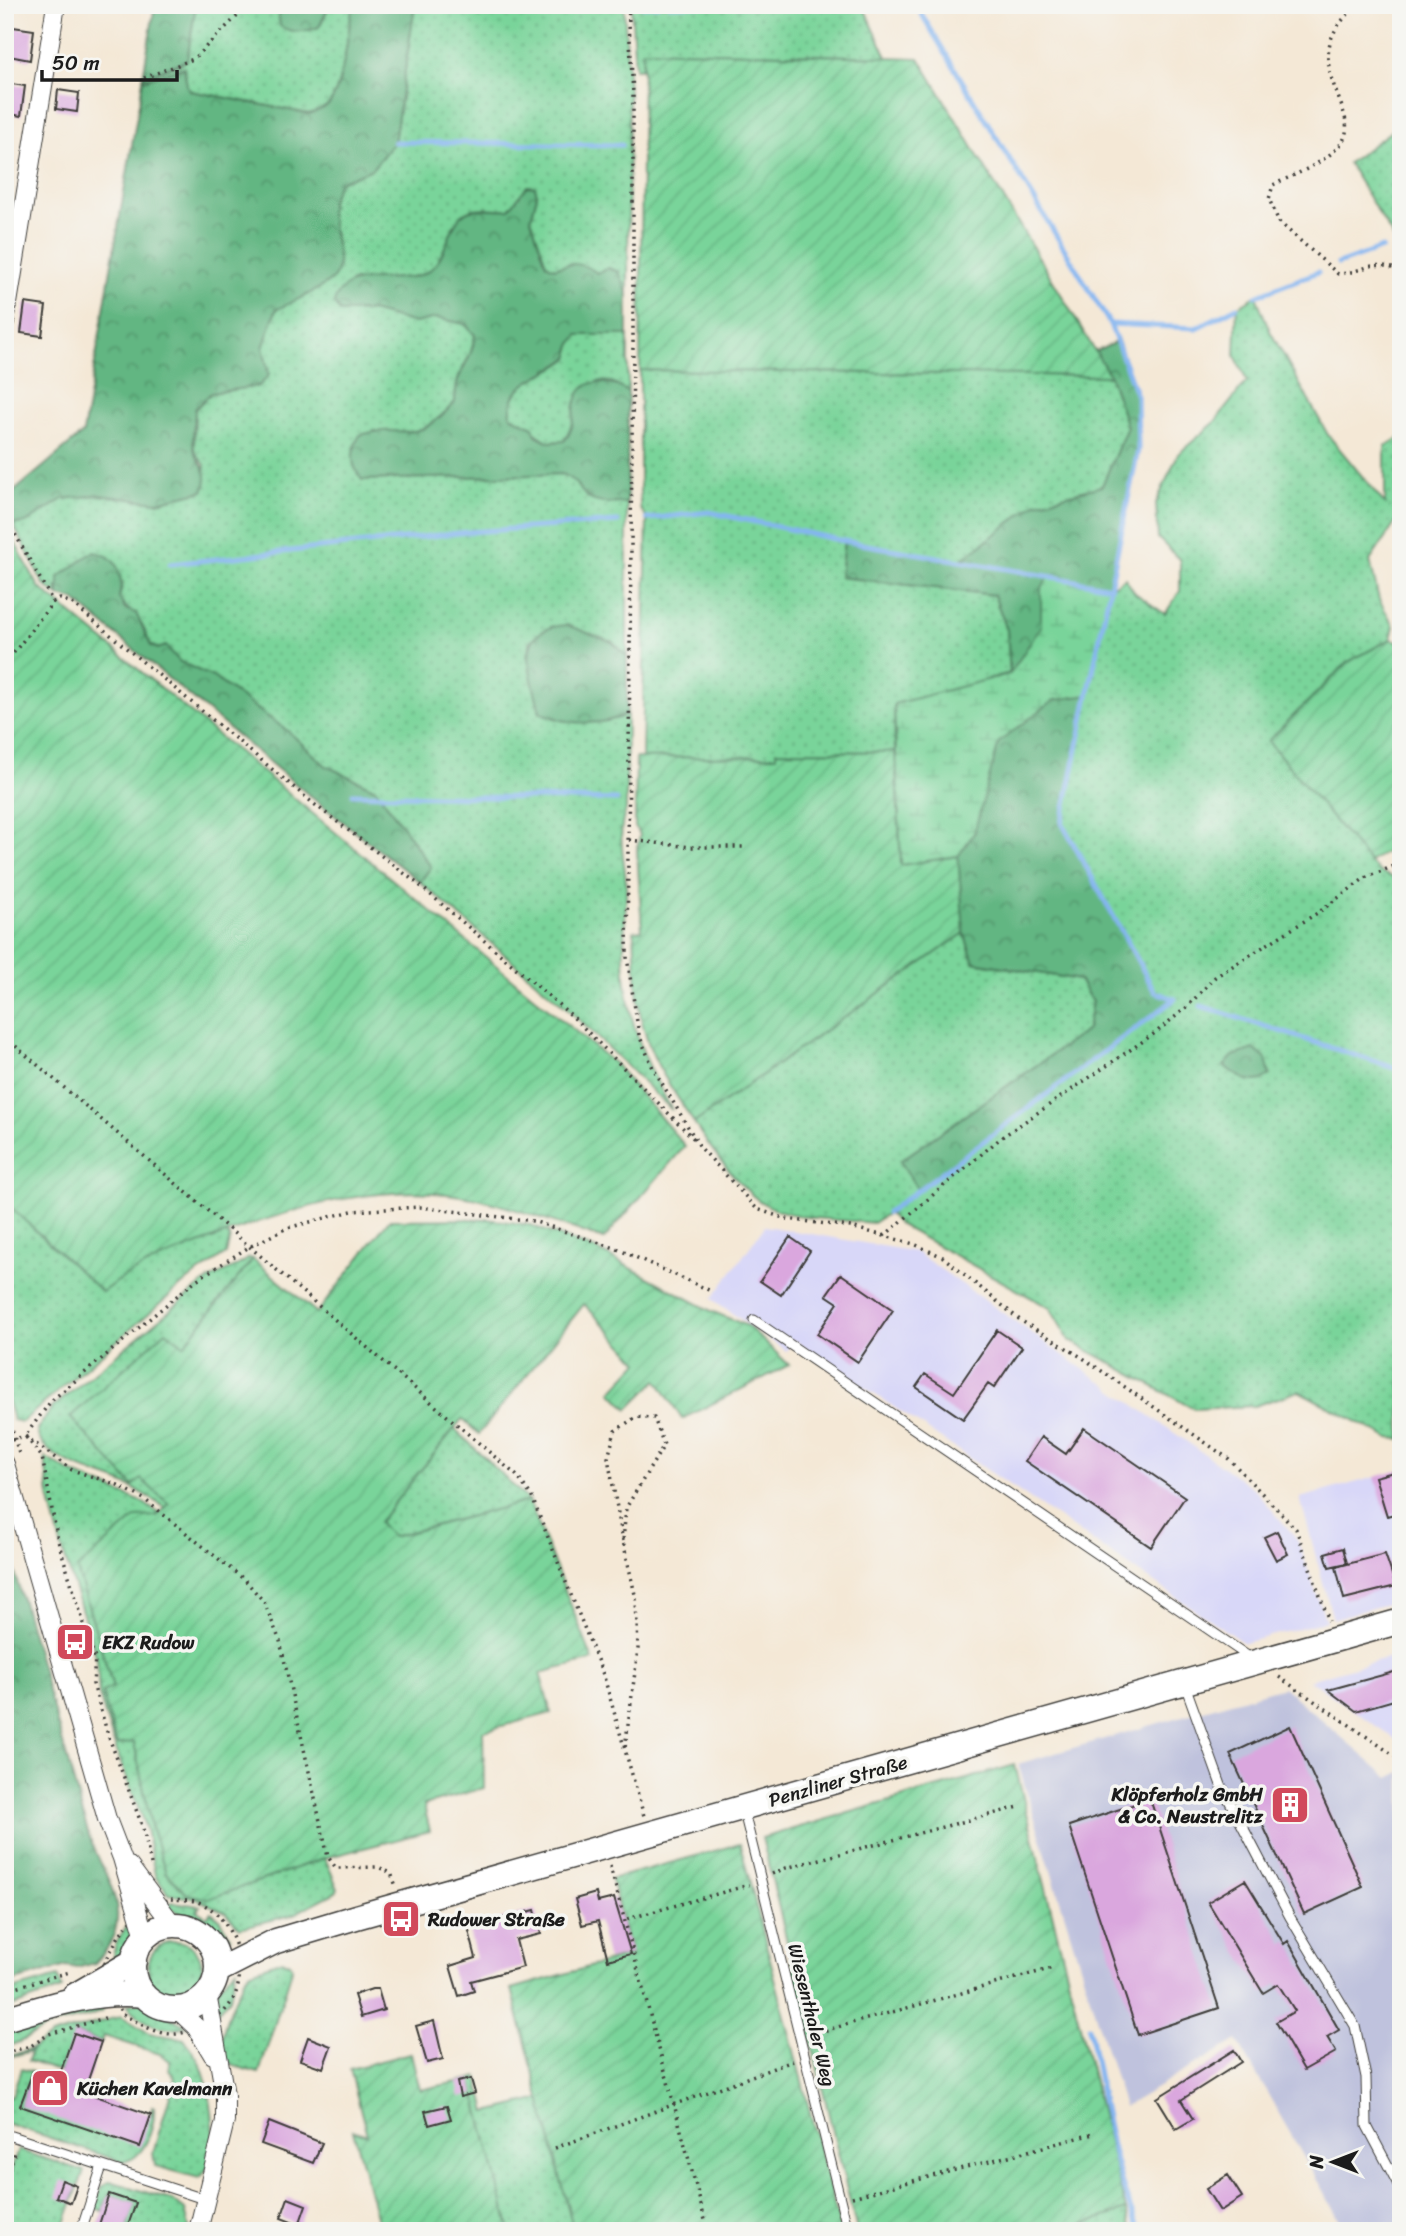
<svg xmlns="http://www.w3.org/2000/svg" width="1406" height="2236" viewBox="0 0 1406 2236" font-family="Sriracha,sans-serif">
<style>
.built{fill:#d8d7f8}
.industrial{fill:#bfc2dd}
.grass{fill:url(#grass-dots);stroke:#4a785b;stroke-width:2}
.forest{fill:url(#forest-crowns);stroke:#3f694f;stroke-width:2}
.wetland{fill:url(#wetland-marsh);stroke:#4a785b;stroke-width:2}
.garden{fill:url(#garden-furrows);stroke:#4a785b;stroke-width:2}
.lines{fill:none;stroke-linecap:round;stroke-linejoin:round}
.stream{stroke:#84b5f0;stroke-width:5}
.building{fill:#daa7de}
.lane-casing{stroke:#3c3b38;stroke-width:11}
.street-casing{stroke:#3c3b38;stroke-width:20}
.secondary-casing{stroke:#3c3b38;stroke-width:27}
.path{stroke:#3c3b38;stroke-width:3.5;stroke-dasharray:2 5;stroke-linecap:butt}
.lane{stroke:#fff;stroke-width:9}
.street{stroke:#fff;stroke-width:18}
.secondary{stroke:#fff;stroke-width:24}
.labels{text-anchor:middle;dominant-baseline:central;stroke-width:7;stroke-linejoin:round;paint-order:stroke}
.poi-label{font-size:19px;font-weight:bold;fill:#1c1c1c;stroke:#f6f6f2;text-anchor:start}
.street-label{font-size:19px;fill:#1c1c1c;stroke:#f6f6f2}
</style>
<defs>
<pattern id="grass-dots" width="8" height="8" patternUnits="userSpaceOnUse" patternTransform="scale(1.75)"><rect width="8" height="8" fill="#79d49a"/><path d="M2 2h.1M6 6h.1" fill="none" stroke="#68b584" stroke-width="1.8" stroke-linecap="round"/></pattern>
<pattern id="forest-crowns" width="20" height="18" patternUnits="userSpaceOnUse" patternTransform="scale(1.75)"><rect width="20" height="18" fill="#62b682"/><path d="M2 6a3 3 0 1 1 6 0M12 15a3 3 0 1 1 6 0" fill="none" stroke="#50936a"/></pattern>
<pattern id="wetland-marsh" width="20" height="14" patternUnits="userSpaceOnUse" patternTransform="scale(1.75)"><rect width="20" height="14" fill="#79d49a"/><path d="M1 5h8M5 5V1M11 12h8M15 12V8" fill="none" stroke="#68b584"/></pattern>
<pattern id="garden-furrows" width="10" height="10" patternUnits="userSpaceOnUse" patternTransform="scale(1.75)"><rect width="10" height="10" fill="#79d49a"/><path d="M-1 1l2-2M0 10L10 0M9 11l2-2" fill="none" stroke="#68b584"/></pattern>
</defs>
<rect width="100%" height="100%" fill="#f6f6f2"/>
<filter id="ink" filterUnits="userSpaceOnUse"><feTurbulence type="fractalNoise" baseFrequency=".0143" numOctaves="2"/><feDisplacementMap in="SourceGraphic" scale="14" xChannelSelector="R" yChannelSelector="G"/><feConvolveMatrix kernelMatrix="1 2 1 2 8 2 1 2 1" color-interpolation-filters="sRGB"/></filter>
<filter id="wash" filterUnits="userSpaceOnUse"><feTurbulence type="fractalNoise" baseFrequency=".00686" numOctaves="4" result="noise"/><feDisplacementMap in="SourceGraphic" scale="28" xChannelSelector="R" yChannelSelector="G"/><feGaussianBlur stdDeviation="1.57" result="paint"/><feColorMatrix in="noise" values="0 0 0 0 0 0 0 0 0 0 0 0 0 0 0 0 0 1.4 0 .05"/><feComposite in="paint" operator="in"/></filter>
<g filter="url(#wash)">
<rect width="100%" height="100%" fill="#f4e8d6"/>
<path class="built" d="M765,1226L916,1252L1253,1488L1297,1539L1326,1621L1244,1643L794,1340L786,1351L712,1299Z
M1401,1470V1600L1333,1619L1300,1498Z
M1401,1654V1743L1309,1680Z"/>
<path class="industrial" d="M1283,1687L1389,1778L1401,1772V2231H1346L1237,2040L1124,2107L1018,1764Z"/>
<path class="grass" d="M196,5H353C348,29 344,86 329,104C323,110 317,111 309,114L191,91L187,86L184,67L143,80V77L183,63Z
M415,5H624L629,94L628,295L619,272L609,268L597,273C581,262 572,262 554,268L546,264L531,219L537,195L535,187L528,186L509,209C498,210 480,206 470,210C450,216 448,258 428,272C409,285 373,280 351,281L341,312L371,311L415,323L436,318L465,324L475,335C471,366 455,367 455,402C427,433 415,435 374,431L362,480L562,474C575,479 577,487 587,497C597,505 615,503 627,503V656L612,642L552,626L531,640L527,655L540,712C565,725 602,726 627,714L626,810C616,835 625,858 626,884C627,908 623,934 624,959C626,1019 643,1058 672,1110L568,1009L420,882L431,867L376,789L326,766L289,732L213,677L180,662L166,646L158,649C145,643 148,635 143,626C136,615 125,608 119,598L123,582L57,587L59,596L44,585L13,524L26,523L62,499L99,495L157,502L203,491L205,465L194,450L195,409L211,393L259,386L269,374L263,348L276,310C293,301 314,293 330,281C349,267 328,229 330,208C330,199 336,190 339,182L372,169L394,142Z
M631,5L864,8L887,57L643,50L642,69H635Z
M1401,124V250L1348,163Z
M1256,296L1270,331L1328,435L1385,504V447L1401,437V527L1396,522L1370,561L1379,600L1394,626L1391,639L1348,662L1268,741L1369,862L1380,872L1401,881V1439L1388,1438L1299,1391L1254,1406L1194,1409L1069,1340L1050,1308L898,1224L888,1213L873,1223C839,1219 790,1221 761,1202C740,1188 707,1144 694,1123L964,933L974,962L1079,980L1092,1002L1087,1030L900,1161L918,1190L1174,999L1155,992L1062,823L1111,587L1125,578L1135,593L1165,614L1180,591V560L1158,538L1156,503L1178,454L1213,424L1247,381L1235,355L1237,307Z
M578,335H628V392L612,382L598,381L575,403L574,420L564,441L549,442L511,416C507,378 550,377 570,357V347Z
M640,370L1110,376L1127,427L1102,486L1036,503L961,561L844,542L840,577L994,595L1007,630L1010,674L894,704L895,752L777,751L776,756L642,758L647,519L640,508Z
M5,1202L102,1292L128,1271L227,1233L230,1238L226,1254L188,1280L22,1422L13,1420L5,1392Z
M249,1258L253,1259L184,1346L132,1485L141,1478L169,1504L165,1508C151,1498 137,1490 122,1483C99,1473 38,1460 37,1429L53,1407L202,1284C219,1273 235,1269 249,1258Z
M454,1428L529,1501L391,1537L379,1522Z
M45,1457L70,1472L142,1502L159,1513L77,1569L113,1687L102,1693L117,1745L134,1741L151,1825L166,1873L208,1899L325,1858L338,1889L336,1892L292,1915L240,1928L225,1912L197,1899L168,1894L155,1875L146,1829L115,1747L99,1695L97,1659L60,1542L49,1496Z
M173,1902L200,1906L197,1911L207,1917L211,1912L221,1920L230,1937L208,1930L166,1905Z
M136,1919C138,1940 128,1953 112,1965C113,1945 120,1930 136,1919Z
M148 1968a27 27 0 1 1 54 0a27 27 0 1 1-54 0Z
M282,1960L291,1964L292,1970L259,2073C249,2070 235,2068 228,2061C210,2044 237,1996 245,1977L251,1971Z
M236,1969L230,1998L216,2013C215,1991 219,1983 236,1969Z
M58,1977L62,1989L5,2009V1992Z
M106,2000L102,2011C83,2021 59,2020 41,2030C27,2038 22,2042 5,2047V2031Z
M141,2002L187,2026C163,2033 142,2023 126,2005Z
M121,2016L149,2033L184,2039C190,2048 198,2058 202,2068C211,2093 224,2160 199,2178L155,2166L153,2153L175,2078L169,2069L170,2061L160,2054L104,2036L101,2042L75,2033L61,2072L28,2061L31,2051L5,2058L33,2048L51,2036Z
M21,2069L32,2072L21,2105L151,2115L152,2106L154,2107C155,2128 144,2160 122,2162L5,2123V2098L12,2095Z
M478,2077L487,2112L541,2099L574,2231H510L471,2079Z
M18,2150L84,2171L62,2231H5V2189Z
M110,2181L174,2201L185,2210L190,2231H126L135,2203L109,2194L103,2211L95,2208L101,2188Z
M1126,2210L1132,2231H1061Z"/>
<path class="forest" d="M155,5H196L187,60L143,77Z
M277,5H330L319,27C305,32 293,34 280,26Z
M353,5H415L394,142L372,169L339,182C336,190 330,199 330,208C329,229 349,267 330,281C314,293 293,301 276,310L263,348L269,375L259,386L211,393L195,409C195,421 191,438 194,449C199,466 212,470 203,491L157,502L99,495L63,499L26,523L13,524L5,510V499L83,433L143,80L184,67L187,86L191,91L309,114C317,111 323,110 329,104C344,86 348,29 353,5Z
M527,186L535,187L537,195L531,219L546,264L554,268C572,262 581,262 597,273L609,268L619,272L628,295V335H578L570,347V356C550,377 507,378 511,416L533,427L536,435L549,442L564,441C575,429 572,419 575,405C581,375 609,379 628,392L627,503C615,503 597,505 587,497C577,487 575,479 562,474L362,480C350,464 350,452 360,435C408,421 411,451 455,402C456,367 471,366 475,335L465,324L436,318L415,323L371,311L340,312L334,303C344,266 397,286 425,273C449,261 448,215 471,210C482,207 497,210 509,209Z
M1118,341L1137,396L1138,450L1062,823L1155,992L1175,999L918,1190L900,1161L1087,1030L1092,1002L1079,980L974,962L964,933L958,856L974,833L988,679L1010,673L1007,630L994,595L840,577L844,541L960,561L1036,503L1102,486L1127,427L1110,376L1095,352Z
M93,552C119,555 124,576 119,598L125,609L136,613L151,646L158,649L166,646L180,662L213,677L289,732L326,766L376,789L431,867L420,882L316,801L74,600L59,596V577Z
M567,625L612,642L627,656V714C602,727 565,725 540,712C532,675 510,628 567,625Z
M1254,1049L1266,1059L1270,1075C1254,1089 1237,1076 1224,1066L1233,1056Z
M5,1538L89,1836C107,1883 139,1918 95,1963L77,1968L67,1966L5,1984Z"/>
<path class="wetland" d="M1049,576L1111,587L1089,695L1054,700L999,742L974,833L958,856L901,866L894,704L1010,674L1041,626V589Z"/>
<path class="garden" d="M643,50L919,58L1110,376L640,370Z
M5,524L39,587L615,1064L685,1146L604,1239C562,1225 520,1209 477,1199C389,1179 298,1206 217,1237C176,1253 137,1265 102,1292L5,1202Z
M1391,639L1401,642V844L1369,862L1268,741L1348,662Z
M776,751L895,752L901,865L958,856L964,933L694,1123C676,1094 654,1066 645,1033C635,1001 636,965 634,931L642,930L637,850L640,835L635,827L636,758L776,756Z
M487,1219L530,1225L599,1251L711,1311L748,1326L789,1365L682,1419L657,1380L628,1409L611,1392L639,1362L584,1304L479,1434L462,1419L379,1522L392,1537L529,1501L593,1660L540,1673L551,1713L483,1731L484,1788L424,1805L430,1831L321,1859L208,1899L187,1894L166,1873L151,1825L134,1742L117,1745L102,1692L113,1687L77,1569L136,1517L157,1516L169,1504L141,1479L133,1486L70,1417L166,1331L184,1345L253,1259L317,1313L389,1220Z
M1015,1765L1126,2210L1061,2231H857L762,1838Z
M740,1844L841,2231H574L512,1989L631,1955L611,1879Z
M411,2053L420,2090L471,2079L510,2231H380L353,2130L367,2135L350,2069Z"/>
<g class="lines">
<path class="stream" d="M670,5H889
M916,5L1110,324L1137,396L1138,450L1062,823L1155,992L1175,999
M643,6L658,5
M394,142L622,145
M1338,264L1382,248
M1256,296L1318,272
M1110,324L1196,328L1237,307
M647,519L709,512L844,541L1111,587
M170,564L468,532L618,522
M353,794L617,800
M1201,1006L1401,1070
M887,1213L1175,999
M1089,2027C1101,2089 1112,2170 1138,2227L1135,2231"/>
</g>
<g id="blocks">
<path class="building" d="M13,27L34,30L30,60L9,56Z
M5,83L25,86L21,116L5,113Z
M58,90L79,93L77,112L56,109Z
M25,303L46,306L42,336L21,333Z
M790,1237L810,1251L781,1295L760,1281Z
M841,1274L893,1310L858,1362L817,1334L838,1303L826,1295Z
M997,1330L1022,1347L994,1388L988,1384L963,1419L916,1387L925,1374L954,1393Z
M1084,1428L1185,1497L1151,1547L1025,1461L1041,1437L1066,1454Z
M1401,1470V1512L1387,1516L1375,1477Z
M1277,1531L1288,1554L1276,1560L1264,1537Z
M1343,1548L1347,1563L1329,1567L1325,1553Z
M1385,1554L1396,1586L1344,1599L1336,1567Z
M1401,1670V1698L1356,1711L1328,1690Z
M1290,1726L1363,1887L1304,1914L1230,1754Z
M1150,1799L1219,2008L1138,2035L1069,1826Z
M1245,1880L1284,1944L1288,1941L1339,2030L1327,2037L1336,2052L1304,2070L1276,2022L1295,2011L1278,1984L1263,1993L1208,1902Z
M596,1893L598,1902L614,1898L631,1954L608,1960L598,1921L582,1925L575,1899Z
M535,1910L541,1934L516,1940L523,1967L471,1981L474,1991L459,1996L450,1966L476,1958L468,1927Z
M372,1989H378L384,2010L361,2017L354,1995Z
M434,2021L443,2059L427,2063L416,2026Z
M74,2033L101,2042L84,2092L151,2115L140,2147L20,2106L32,2074L57,2082Z
M308,2037L331,2046L323,2068L300,2060Z
M1234,2050L1241,2062L1181,2100L1193,2119L1176,2129L1157,2098Z
M471,2079L475,2093L460,2097L457,2082Z
M447,2106L451,2119L429,2125L425,2111Z
M269,2122L322,2143L313,2163L261,2144Z
M1228,2175L1242,2197L1220,2211L1206,2189Z
M62,2180L77,2186L71,2203L56,2197Z
M109,2194L136,2203L126,2231H97Z
M288,2198L306,2205L299,2225L281,2218Z"/>
</g>
</g>
<g filter="url(#ink)">
<use href="#blocks" fill-opacity="0" stroke="#3c3b38" stroke-width="2"/>
<g class="lines">
<g class="lane-casing">
<path id="lane" d="M754,1320L1252,1659
M1185,1685L1221,1785L1290,1917L1355,2026L1366,2077L1367,2126L1401,2190
M743,1808L848,2231
M5,2134L207,2200
M81,2231L102,2166"/>
</g>
<g class="street-casing">
<path id="street" d="M5,322L56,5
M5,1464L107,1819L122,1858L145,1937
M129,1866L173,1925
M177,2009L196,2027L213,2055
M198,2231L225,2121V2095L207,1994"/>
</g>
<g class="secondary-casing">
<path id="secondary" d="M133 1967a42 42 0 1 1 84 0a42 42 0 1 1-84 0Z
M217,1971L276,1941L356,1917L1401,1621
M74,1996L134,1961
M5,2019C50,2005 96,1990 144,1995"/>
</g>
<path class="path" d="M628,5L633,94V342L627,957L639,1035L653,1068L700,1147L757,1209L786,1219L851,1227L914,1244L943,1257L1020,1320L1083,1358L1229,1459L1296,1529L1329,1621
M1359,5C1288,58 1365,110 1342,142C1327,163 1295,174 1273,185L1269,199L1279,222L1338,274C1366,272 1372,257 1401,272
M144,78L193,59L249,5
M5,516L53,602L60,599L72,603L314,804L417,883L572,1016L695,1140
M5,664L53,602
M629,840L691,847H743
M5,1037L516,1475L531,1495L604,1677L644,1816
M884,1236L1002,1137L1155,1033L1186,1008L1215,977L1319,912L1365,878L1401,863
M5,1404L19,1454
M5,1442L25,1436L72,1470L118,1485L144,1499L246,1581L264,1602L280,1641L328,1857L336,1868L378,1867L391,1873L396,1886
M623,1541L608,1458L615,1431L636,1417L654,1418L664,1445L626,1508L623,1541L636,1599L638,1649L625,1748
M1279,1677L1401,1760
M151,1865L143,1828L108,1735L93,1684L95,1659L58,1541L42,1457L25,1436L51,1401L196,1280L249,1247L287,1228L352,1211L420,1207L533,1221L615,1248L711,1291
M610,1866L708,2231
M772,1874L786,1868L1019,1807
M171,1899C179,1900 190,1899 198,1902C235,1915 253,1976 228,2007C218,2020 192,2032 176,2034C156,2035 137,2022 121,2013L105,1963C123,1926 130,1914 171,1899Z
M627,1919L749,1885
M5,1990L70,1972
M812,2034L1053,1968
M5,2053L31,2046L49,2034L105,2018
M555,2148L793,2061
M5,2182L15,2151
M852,2197L1093,2134
M808,2231L833,2222"/>
<use href="#lane" class="lane"/>
<use href="#street" class="street"/>
<use href="#secondary" class="secondary"/>
</g>
</g>
<defs>
<g id="bus-square" transform="scale(2.0125)"><rect x="-9" y="-9" width="18" height="18" rx="4" fill="#d1495b" stroke="#f6f6f2"/><path d="M-5-6H5V4H4V6H2V4H-2V6H-4V4H-5ZM-3.5-4V0h7V-4ZM-3.5 1.2v1.5H-2V1.2ZM2 1.2v1.5H3.5V1.2Z" fill="#fff"/></g>
<g id="building-square" transform="scale(2.0125)"><rect x="-9" y="-9" width="18" height="18" rx="4" fill="#d1495b" stroke="#f6f6f2"/><path d="M-4-6H4V6H1V3H-1V6H-4ZM-2.5-4.3h1.7v1.8h-1.7ZM.8-4.3h1.7v1.8H.8ZM-2.5-1h1.7V.8h-1.7ZM.8-1h1.7V.8H.8Z" fill="#fff"/></g>
<g id="shop-square" transform="scale(2.0125)"><rect x="-9" y="-9" width="18" height="18" rx="4" fill="#d1495b" stroke="#f6f6f2"/><path d="M-5-2.5h2.3a2.7 3.5 0 0 1 5.4 0H5L5.5 6h-11ZM-1.5-2.5h3a1.5 2.3 0 0 0-3 0Z" fill="#fff"/></g>
</defs>
<g fill-rule="evenodd">
<use href="#bus-square" x="75" y="1642"/>
<use href="#building-square" x="1290" y="1805"/>
<use href="#bus-square" x="401" y="1919"/>
<use href="#shop-square" x="50" y="2088"/>
</g>
<g class="labels">
<g class="poi-label">
<text x="102" y="1642">EKZ Rudow</text>
<text x="1263" y="1794" text-anchor="end">Klöpferholz GmbH<tspan x="1263" dy="22">&amp; Co. Neustrelitz</tspan></text>
<text x="428" y="1919">Rudower Straße</text>
<text x="77" y="2088">Küchen Kavelmann</text>
</g>
<g class="street-label">
<text transform="translate(838 1781) rotate(-16)">Penzliner Straße</text>
<text transform="translate(812 2015) rotate(76)">Wiesenthaler Weg</text>
</g>
</g>
<rect width="1406" height="2236" fill="none" stroke="#f6f6f2" stroke-width="28"/>
<g transform="translate(1333 2162) rotate(270)" stroke="#f6f6f2" stroke-width="5" paint-order="stroke">
<path d="M0-5L12 26L0 18L-12 26Z" fill="#1c1c1c"/>
<text y="-10" font-size="19" font-weight="bold" text-anchor="middle" fill="#1c1c1c">N</text>
</g>
<path d="M42 70v10h135v-10" fill="none" stroke="#1c1c1c" stroke-width="3.5"/>
<text x="52" y="70" font-size="21" fill="#1c1c1c" stroke="#f6f6f2" stroke-width="5" paint-order="stroke">50 m</text>
</svg>
